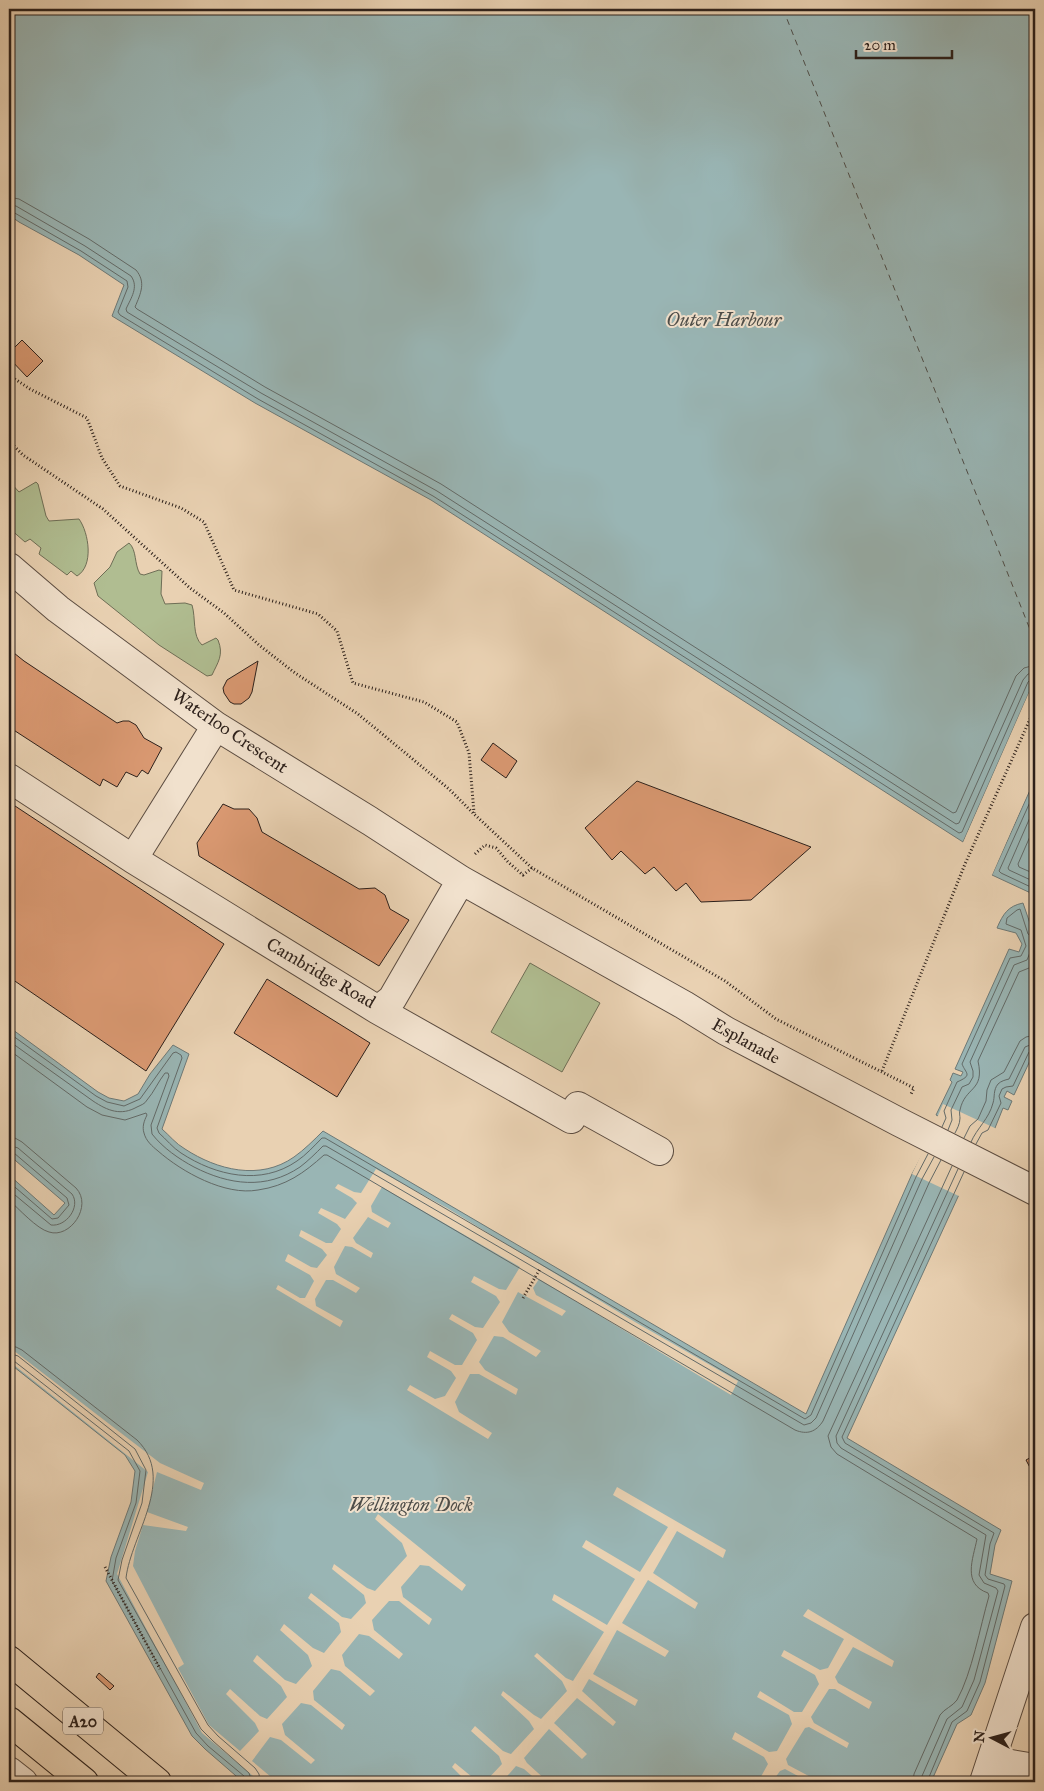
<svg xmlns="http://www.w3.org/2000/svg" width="1044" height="1791" viewBox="0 0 1044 1791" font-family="'IM FELL Great Primer',serif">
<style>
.green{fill:#b0bd91;stroke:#6e6e56}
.water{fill:#99b5b4;stroke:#6d7977}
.pier{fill:#e9d1b2}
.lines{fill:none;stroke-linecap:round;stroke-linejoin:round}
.shore{stroke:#626a68;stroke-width:1}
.ferry{stroke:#4d4d49;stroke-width:1;stroke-dasharray:6 5;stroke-linecap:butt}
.building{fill:#da9972;stroke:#2c201b}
.minor-casing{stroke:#5b4c41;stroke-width:30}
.highway-casing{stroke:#2c201b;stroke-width:30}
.path{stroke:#2c201b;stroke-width:3;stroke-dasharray:1 2.5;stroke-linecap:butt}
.minor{stroke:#f1e1cd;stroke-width:28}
.highway{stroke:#e9d1b2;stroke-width:28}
.labels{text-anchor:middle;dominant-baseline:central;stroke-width:4;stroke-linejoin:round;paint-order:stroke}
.shield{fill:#f1e1cd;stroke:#675a50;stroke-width:1}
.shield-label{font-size:16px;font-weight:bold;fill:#2c201b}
.street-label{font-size:18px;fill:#2c201b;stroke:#f1e1cd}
.water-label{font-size:19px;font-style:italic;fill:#4d4d49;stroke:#f1e1cd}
</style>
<rect width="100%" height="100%" fill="#e9d1b2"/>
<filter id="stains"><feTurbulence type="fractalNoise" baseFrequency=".004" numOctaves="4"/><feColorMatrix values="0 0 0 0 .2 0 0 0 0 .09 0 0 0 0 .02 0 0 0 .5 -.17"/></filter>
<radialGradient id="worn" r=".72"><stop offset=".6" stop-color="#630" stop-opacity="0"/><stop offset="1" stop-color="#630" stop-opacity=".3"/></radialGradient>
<path class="green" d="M9,481L19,492L36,482L38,484L46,516L49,521L79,519C89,533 94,566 77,576L71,571L67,575L39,554L41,548L30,539L25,542L9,528Z
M129,543C137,550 134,564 140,574L144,575L159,570L162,571L161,594L165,604L185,603L192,605C196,618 192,636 202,645L216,638L218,640C224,655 218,662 212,675L207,676L159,645L98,596L94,583L110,567L117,552Z
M530,963L600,1003L562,1072L491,1032Z"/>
<path class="water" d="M9,9H1035V679L963,842L431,500L255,403L112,316L124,285L79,255L19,222L9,215Z
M1035,779V895L992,875Z
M1023,903L1035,938V1050L1014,1095L1007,1091L1004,1097L1012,1101L1008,1110L1003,1108L991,1138L986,1136L847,1438L1001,1530L995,1545L990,1574L1012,1581L985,1683L971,1715L957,1724L931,1782H243L205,1749L192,1736L106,1581L111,1557L131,1502L135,1471L125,1455L9,1363V1175L54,1215L65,1203L9,1155V1027L98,1092L109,1098L124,1101L138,1094L150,1074L173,1045L189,1054L162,1129C169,1135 176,1144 185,1149C217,1170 260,1181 294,1157C304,1150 314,1140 323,1131L806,1414L912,1174L942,1118L936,1115L952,1082L950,1080L953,1073L961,1076L963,1072L955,1069L1009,949L1019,952L1022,944L1016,933L997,928C1003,914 1008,906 1023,903Z"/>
<path class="pier" d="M1035,679V685L965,843L962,845Z
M1035,776L992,875L990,874L1033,778Z
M943,1104L997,1129L992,1139H987L961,1197L912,1174L938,1119L937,1118Z
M376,1169L447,1208L635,1322L738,1381L731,1395L539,1279L533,1288L536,1295L566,1311L562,1316L518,1292L502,1322L509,1332L541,1351L536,1357L503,1337L494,1336L479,1362L485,1370L518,1389L516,1395L479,1374H470L455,1402L459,1412L492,1433L488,1439L407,1390L410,1385L435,1399L445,1396L456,1378L451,1371L427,1357L430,1351L455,1365H462L477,1340L473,1333L449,1319L452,1314L475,1327L483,1328L500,1302L496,1296L471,1282L474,1276L499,1289L506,1290L520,1267L382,1187L371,1206L372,1212L391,1223L388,1228L368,1217L353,1238L356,1243L373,1253L371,1258L352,1247L345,1246L334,1267L336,1274L360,1288L356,1293L333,1280H326L315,1299L316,1306L343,1321L340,1327L276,1289L278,1285L300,1298H305L314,1281L310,1275L285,1261L288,1254L311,1267L317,1268L327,1255L322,1249L299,1236L301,1230L326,1243H332L341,1229L337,1224L318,1213L321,1208L345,1219L357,1203L352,1198L335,1188L338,1184L354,1192L361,1193Z
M9,1347L160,1463L204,1483L201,1490L157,1472L147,1512L188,1527L186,1531L143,1525L135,1551L133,1566L184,1664L178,1668L209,1725L240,1751L259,1731L255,1723L226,1694L230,1689L260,1716L267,1719L287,1697L281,1686L253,1661L257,1655L285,1680L296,1684L312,1666L308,1655L280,1630L284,1624L313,1648L324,1653L341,1632L339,1623L308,1598L311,1593L342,1617L351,1619L366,1603L364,1595L332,1569L334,1564L367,1588L375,1591L407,1556L402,1543L375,1519L378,1514L466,1585L462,1591L429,1566L420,1565L401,1587L403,1597L432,1619L429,1625L399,1601H389L372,1620L374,1630L403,1654L399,1659L369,1636L359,1634L342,1655L345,1666L375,1691L370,1696L340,1671L331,1669L313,1691L314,1700L345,1725L342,1730L311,1705L301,1703L282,1724L285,1735L315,1760L311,1764L281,1740L270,1737L252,1761L277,1782H260L202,1733L117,1574L148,1472L9,1361Z
M617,1487L726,1550L723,1558L677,1531L653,1573L698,1603L695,1609L648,1580L622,1623L669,1651L665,1657L617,1630L593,1674L638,1700L635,1706L589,1679L582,1691L616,1722L613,1726L577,1698L554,1723L587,1754L582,1759L549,1729L524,1758L527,1763L548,1782H539L524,1769L516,1766L502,1782H485L502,1764L499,1756L471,1731L475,1726L503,1751L511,1754L534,1729L529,1721L501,1695L503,1691L534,1715L541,1719L567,1691L562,1681L534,1656L537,1653L566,1678L573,1681L604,1632L552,1600L554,1594L607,1625L635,1579L582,1547L586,1540L640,1572L668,1527L613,1495Z
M808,1609L894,1661L892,1667L853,1647L835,1677L838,1683L872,1702L869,1709L835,1689H829L811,1717L814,1723L849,1743L847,1748L809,1727L805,1728L786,1759L788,1765L820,1782H809L785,1769L780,1771L772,1782H758L768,1764L764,1757L732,1739L735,1732L769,1752L777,1751L792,1724L789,1715L757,1697L760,1691L794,1712H802L819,1684L815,1675L781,1656L784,1650L820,1670L828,1668L844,1639L803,1616Z
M455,1763L477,1781L481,1782H467L452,1767Z"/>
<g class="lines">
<path class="shore" d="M9,197L19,199L89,239L136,270C146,282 141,293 135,307L137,309L265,387L441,484L953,813L956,812L1016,676L1024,668L1035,665
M9,205L16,206L85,246L131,276C139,287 131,298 126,309L127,312L261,393L437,491L956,824L959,823L1023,680L1028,674L1035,673
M9,211L13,212L81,251L127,281L128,287L118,312L120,315L258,399L433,496L959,833L962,832L1028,682L1031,679H1035
M1035,791L999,871L1001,873L1035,889
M1035,806L1008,868L1009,870L1035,882
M1035,825L1018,864L1019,867L1035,874
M9,1033L96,1096L107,1102L124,1106L140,1099L173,1053L176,1052L181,1055L182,1058L157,1128L159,1133C166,1139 173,1148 181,1153C216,1176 261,1186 297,1161C306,1155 314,1146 322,1138H325L805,1419L811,1415L916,1177L928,1154
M9,1041L93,1101C108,1111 121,1116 137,1107C141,1105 145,1104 147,1100C154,1092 158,1082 165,1073H168L169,1076L151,1125L152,1134C163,1148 179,1159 194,1167C229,1185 266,1190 300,1167C308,1161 316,1153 323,1146H326L804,1425L811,1423L816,1418L922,1179L934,1157
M9,1050L87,1107L102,1115L125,1120L146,1113L147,1115C144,1121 142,1127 144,1133C146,1141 152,1146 158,1151C182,1172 225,1196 258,1190C286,1186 304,1173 324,1155H327L795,1430C807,1435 816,1432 823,1421L929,1183L941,1160
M942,1127L946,1118L944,1111L957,1082C973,1075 966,1074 962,1064L1010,958L1021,956L1026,946L1021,930L1006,924L1007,918L1017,910L1020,909L1028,934L1031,936L1035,937
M948,1130L952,1120L951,1110L962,1087L969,1084L973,1077V1071L970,1062L1014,965L1027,960L1033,945L1035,943
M955,1133C957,1129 960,1124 960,1118C960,1117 959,1111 960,1110C965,1086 985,1092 978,1061L1019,972L1029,968L1035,961
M9,1138H15L22,1142L76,1188C93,1206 70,1239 49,1232C37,1229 19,1209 9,1200
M964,1138L970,1126L978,1119L986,1101L987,1090L991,1080L1004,1072L1020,1041L1026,1037L1035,1035
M971,1142C977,1128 989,1119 993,1103C995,1097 993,1090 998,1084C1001,1081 1005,1080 1009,1079L1025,1047L1035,1043
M976,1144L982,1133L988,1130L1001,1103L999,1096L1002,1089L1006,1087L1013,1086L1029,1052L1035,1049
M9,1145L18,1148L72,1194C81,1207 66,1227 51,1225L9,1190
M9,1151L14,1153L67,1198L69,1205L58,1218L52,1219L9,1182
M9,1346L16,1347L22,1350L137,1440C177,1479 131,1535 126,1578L208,1725L218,1736L255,1768L259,1774L260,1782
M9,1353L18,1356L135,1449L146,1470L142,1503L122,1560L118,1580L201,1729L213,1741L249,1773L252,1782
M9,1360L14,1361L129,1451L140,1471L136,1503L116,1558L112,1581L196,1733L208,1746L244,1776L246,1782
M913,1782L914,1774L940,1715C944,1709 953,1706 957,1700C972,1673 980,1627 989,1596L988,1593C962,1584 973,1559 977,1539L837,1454L831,1447L828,1436L952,1166
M921,1782L922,1776L947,1719L962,1707L974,1680L998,1591L996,1588L984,1583L979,1575L986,1535L841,1448L837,1443L836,1436L958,1169
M927,1782L952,1722L967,1711L980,1682L1005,1586L1004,1584L988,1579L985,1575L990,1544L994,1533L845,1443L842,1437L964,1172"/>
<path class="ferry" d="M783,9L1035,642"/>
</g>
<path class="building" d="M22,340L43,361L27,377L9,358V353Z
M9,649L24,661L117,723L123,721H129L136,725L144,738L162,748L148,774L142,770L137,777L126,772L117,787L103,779L100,786L9,727Z
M258,661L252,692L249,698L241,704H234L230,702L224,693L223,688L227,680Z
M493,743L517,761L506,778L481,760Z
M637,781L811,847L751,900L701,902L686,883L676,891L654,867L645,874L621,851L612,860L585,828Z
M9,802L224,944L146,1071L9,977Z
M223,804L234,809H249L257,818L262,832L359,889L375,888L385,895L390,909L409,920L379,966L199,856L197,843Z
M267,979L370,1043L337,1097L234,1033Z
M1035,1455V1477L1026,1460Z
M99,1673L114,1686L110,1690L96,1677Z"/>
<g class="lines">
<g class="minor-casing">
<path id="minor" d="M9,567L58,609L216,726L370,821L461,880L684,1005L726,1031L899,1122L1035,1191
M9,778L133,859L378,1010L392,999L461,880
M133,859L216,726
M378,1010L571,1119L578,1106L659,1151
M992,1761L1035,1768
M9,1771L23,1782
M984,1782L1035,1627"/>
</g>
<g class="highway-casing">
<path id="highway" d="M9,1660L157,1782
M9,1721L84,1782"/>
</g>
<path class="path" d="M9,375L30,389L87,418L102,458L120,486L181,508L204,522L234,590L318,614L337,631L353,683L424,702L457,722L469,753L474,813
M9,441L23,455L103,509L190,588L224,613L259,645L295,673L358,714L449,789L474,814L532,868L725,981L776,1019L914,1088L911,1094
M475,854L485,845L496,848L508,862L523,875L532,868
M882,1071L965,864L1035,708
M523,1298L540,1269
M105,1567L160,1669"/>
<use href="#minor" class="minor"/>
<use href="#highway" class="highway"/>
</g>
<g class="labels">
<rect class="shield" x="63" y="1707.5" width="40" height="27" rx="4"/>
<g class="shield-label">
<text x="83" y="1721">A20</text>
</g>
<g class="street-label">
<text transform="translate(230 731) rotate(34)">Waterloo Crescent</text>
<text transform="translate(321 973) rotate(30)">Cambridge Road</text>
<text transform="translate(746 1041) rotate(29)">Esplanade</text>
</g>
<g class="water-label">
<text x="724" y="319">Outer Harbour</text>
<text x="411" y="1504">Wellington Dock</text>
</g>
</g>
<rect width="1044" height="1791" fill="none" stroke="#e9d1b2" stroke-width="30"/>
<rect x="10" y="10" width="1024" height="1771" fill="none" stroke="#2c201b" stroke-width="2.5"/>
<rect x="15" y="15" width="1014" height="1761" fill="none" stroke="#2c201b"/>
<g transform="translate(992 1738) rotate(276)" stroke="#f1e1cd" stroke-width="4" paint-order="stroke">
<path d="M0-4L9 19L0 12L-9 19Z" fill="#2c201b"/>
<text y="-8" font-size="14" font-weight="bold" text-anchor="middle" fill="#2c201b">N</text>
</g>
<path d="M856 50v8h96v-8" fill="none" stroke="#2c201b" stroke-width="2.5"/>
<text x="864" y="50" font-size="15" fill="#2c201b" stroke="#f1e1cd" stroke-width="4" paint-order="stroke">20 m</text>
<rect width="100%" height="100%" filter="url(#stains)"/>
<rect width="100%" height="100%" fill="url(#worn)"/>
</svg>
